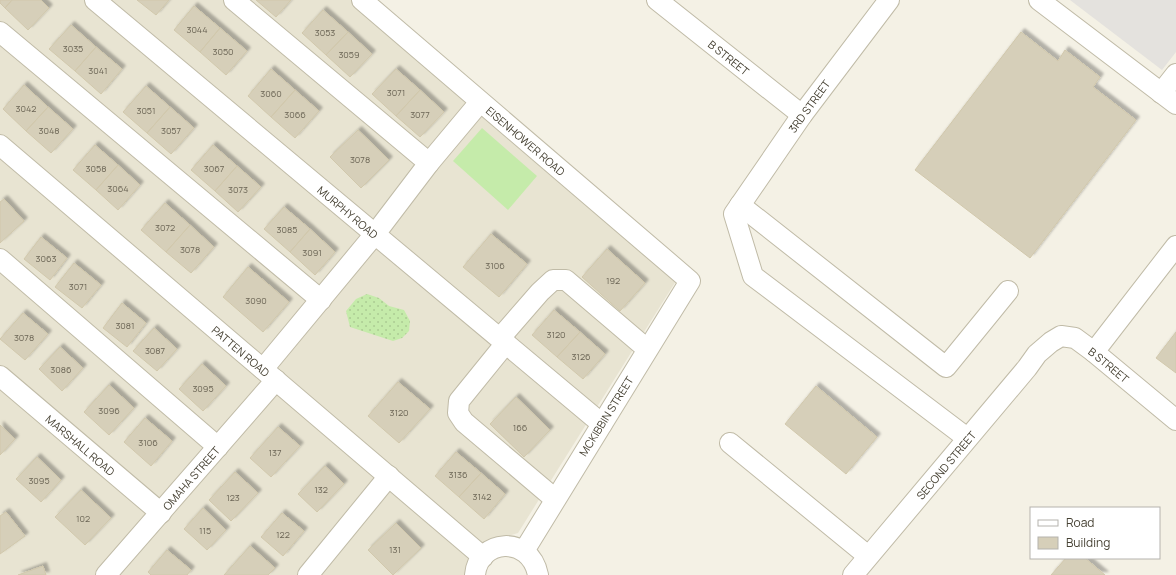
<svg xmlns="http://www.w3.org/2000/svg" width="1176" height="575" viewBox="0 0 1176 575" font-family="Manrope,sans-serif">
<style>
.residential{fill:#e8e4d2}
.grass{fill:url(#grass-dots)}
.pitch{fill:#c5ebaa}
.parking{fill:#e4e2de}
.building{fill:#d6cfb9;stroke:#d1c8ac;filter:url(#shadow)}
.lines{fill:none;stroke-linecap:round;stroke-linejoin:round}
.minor-casing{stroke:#c0bba7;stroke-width:22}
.minor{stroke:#fff;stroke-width:20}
.labels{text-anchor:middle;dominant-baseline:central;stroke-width:3.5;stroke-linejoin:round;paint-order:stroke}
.number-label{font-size:9px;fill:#6b6555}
.street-label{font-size:11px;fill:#474234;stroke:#fff}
</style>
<defs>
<pattern id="grass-dots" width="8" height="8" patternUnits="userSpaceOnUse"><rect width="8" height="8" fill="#c5ebaa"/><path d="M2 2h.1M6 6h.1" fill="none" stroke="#abcb93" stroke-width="1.8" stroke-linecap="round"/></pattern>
<filter id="shadow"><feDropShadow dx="3.5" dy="-3.5" stdDeviation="1" flood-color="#0004"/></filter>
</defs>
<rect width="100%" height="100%" fill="#f4f1e5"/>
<path class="residential" d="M0,0H352L669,269L676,281L518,533L487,542L470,575H0Z"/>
<path class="grass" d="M367,294L379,298L389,306L404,310L410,321L409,331L402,338L393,341L350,327L346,311L356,299Z"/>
<path class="pitch" d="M482,128L537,176L508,210L453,161Z"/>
<path class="parking" d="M1070,0H1176V52L1162,70Z"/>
<path class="building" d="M0,0H12L5,8L0,3Z
M12,0H41L49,8L28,30L5,8Z
M137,0H169L156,15Z
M256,0H291L276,17Z
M194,6L220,28L200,52L174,30Z
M323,10L348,32L326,55L302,33Z
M71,25L96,47L75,71L49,49Z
M220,28L247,51L226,75L200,52Z
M348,32L372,54L350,77L326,55Z
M1021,32L1058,61L1065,50L1100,77L1093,87L1136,120L1030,258L915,170Z
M96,47L122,69L101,94L75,71Z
M271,69L295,90L271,117L248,96Z
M396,69L420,90L396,116L372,94Z
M24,85L48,107L26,131L3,109Z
M146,86L170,107L147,133L123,112Z
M295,90L319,111L295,138L271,117Z
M420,90L444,112L420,137L396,116Z
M48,107L73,129L51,153L26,131Z
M170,107L194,128L171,154L147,133Z
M358,130L389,160L361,188L330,157Z
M95,145L118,165L96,190L73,170Z
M213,145L237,166L215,191L191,170Z
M118,165L140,185L118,210L96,190Z
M237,166L261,187L238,212L215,191Z
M4,199L24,221L0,243V202Z
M165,203L190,225L166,252L141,230Z
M284,207L310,229L290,252L264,229Z
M190,225L214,247L191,273L166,252Z
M310,229L335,252L315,275L290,252Z
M491,234L527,264L499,297L463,267Z
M41,237L67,258L50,280L24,259Z
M607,249L645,283L620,311L582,277Z
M74,263L101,285L82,308L55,287Z
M248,267L289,302L263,332L223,297Z
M122,303L146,323L127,347L103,328Z
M554,310L580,332L557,357L532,335Z
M23,313L48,334L25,360L0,339Z
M154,328L177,349L157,371L133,351Z
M580,332L605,354L583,379L557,357Z
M1176,332V373L1156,358Z
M60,347L83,368L62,391L39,369Z
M202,364L226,386L203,411L179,389Z
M398,382L430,409L399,443L368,416Z
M109,385L134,408L109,435L84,412Z
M816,386L877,437L846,474L785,424Z
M516,397L550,430L524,457L490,424Z
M145,418L172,441L151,466L124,442Z
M0,425L15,439L0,455Z
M278,427L300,446L271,477L250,458Z
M456,452L481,473L459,497L435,476Z
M37,457L61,480L41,502L16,479Z
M325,466L344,484L317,512L298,494Z
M235,472L258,493L231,521L209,500Z
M481,473L505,494L484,519L459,497Z
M81,490L111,518L85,545L55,517Z
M203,508L226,530L207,550L184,529Z
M6,512L25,536L0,554V516Z
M282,513L304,531L283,556L261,537Z
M396,523L421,548L393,575L368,550Z
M250,546L275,568L268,575H224Z
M167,550L191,570L187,575H151L148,572Z
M1066,558H1085L1105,575H1051Z
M43,566L46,575H18Z"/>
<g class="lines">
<g class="minor-casing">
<g id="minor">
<path id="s1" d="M95,0L602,424"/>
<path d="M234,0L429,163"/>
<path id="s2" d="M362,0L690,281L524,551"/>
<path id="s3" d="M657,0L802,115"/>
<path d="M889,0L802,115L734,214L753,276L967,438"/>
<path d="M1039,0L1176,104"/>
<path d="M0,32L321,300"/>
<path d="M1161,93L1176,74"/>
<path id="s4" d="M0,145L483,557"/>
<path d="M740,205L946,367L1008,291"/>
<path d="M0,259L218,447"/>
<path d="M500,338L540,292L553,280H566L647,349"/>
<path d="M506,343L459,401L458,413L464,422L555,499"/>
<path d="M1094,352L1176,246"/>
<path d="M263,369L375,234L429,163L480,102"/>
<path id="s5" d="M0,376L161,513"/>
<path d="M730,443L868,556"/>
<path id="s6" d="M106,575L276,380"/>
<path d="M308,575L389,476"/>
<path d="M475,575C478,539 530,534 538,575"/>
<path id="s7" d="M853,575L1027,368L1037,354L1051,342L1061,336L1075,338L1094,352L1176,420"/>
</g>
</g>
<use href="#minor" class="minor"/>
</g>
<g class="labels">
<g class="number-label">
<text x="197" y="29">3044</text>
<text x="325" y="32">3053</text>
<text x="73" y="48">3035</text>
<text x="223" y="51">3050</text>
<text x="349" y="54">3059</text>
<text x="98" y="70">3041</text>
<text x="396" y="92">3071</text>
<text x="271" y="93">3060</text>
<text x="26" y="108">3042</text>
<text x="146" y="110">3051</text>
<text x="295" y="114">3066</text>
<text x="420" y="114">3077</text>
<text x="49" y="130">3048</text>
<text x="171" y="130">3057</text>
<text x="360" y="159">3078</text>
<text x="96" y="168">3058</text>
<text x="214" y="168">3067</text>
<text x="118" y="188">3064</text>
<text x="238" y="189">3073</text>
<text x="165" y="227">3072</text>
<text x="287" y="229">3085</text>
<text x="190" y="249">3078</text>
<text x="312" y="252">3091</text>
<text x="46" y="258">3063</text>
<text x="495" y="265">3106</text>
<text x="613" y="280">192</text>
<text x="78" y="286">3071</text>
<text x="256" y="300">3090</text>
<text x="125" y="325">3081</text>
<text x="556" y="334">3120</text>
<text x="24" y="337">3078</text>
<text x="155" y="350">3087</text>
<text x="581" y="356">3126</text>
<text x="61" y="369">3086</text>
<text x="203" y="388">3095</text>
<text x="109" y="410">3096</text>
<text x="399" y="412">3120</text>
<text x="520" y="427">166</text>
<text x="148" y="442">3106</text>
<text x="275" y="452">137</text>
<text x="458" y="474">3136</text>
<text x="39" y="480">3095</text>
<text x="321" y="489">132</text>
<text x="482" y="496">3142</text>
<text x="233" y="497">123</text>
<text x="83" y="518">102</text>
<text x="205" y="530">115</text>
<text x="283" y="534">122</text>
<text x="395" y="549">131</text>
</g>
<g class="street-label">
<text stroke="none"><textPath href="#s3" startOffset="92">B STREET</textPath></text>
<text transform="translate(809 106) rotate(-54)">3RD STREET</text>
<text stroke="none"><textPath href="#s2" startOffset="216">EISENHOWER ROAD</textPath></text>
<text stroke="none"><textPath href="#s1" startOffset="330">MURPHY ROAD</textPath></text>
<text stroke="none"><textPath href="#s4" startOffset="317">PATTEN ROAD</textPath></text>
<text stroke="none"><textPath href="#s7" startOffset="375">B STREET</textPath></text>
<text transform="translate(606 416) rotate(-58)">MCKIBBIN STREET</text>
<text stroke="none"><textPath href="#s5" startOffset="106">MARSHALL ROAD</textPath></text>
<text stroke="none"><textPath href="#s7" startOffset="144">SECOND STREET</textPath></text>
<text stroke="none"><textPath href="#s6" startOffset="129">OMAHA STREET</textPath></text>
</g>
</g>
<rect x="1030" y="507" width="130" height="52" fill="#ffffff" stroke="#b5b3ae"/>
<rect x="1038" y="520" width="20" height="6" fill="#ffffff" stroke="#b5b3ae"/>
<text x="1066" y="527" font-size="12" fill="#474234">Road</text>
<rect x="1038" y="537" width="20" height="12" fill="#d6cfb9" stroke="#b5b3ae"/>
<text x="1066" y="547" font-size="12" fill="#474234">Building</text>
</svg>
